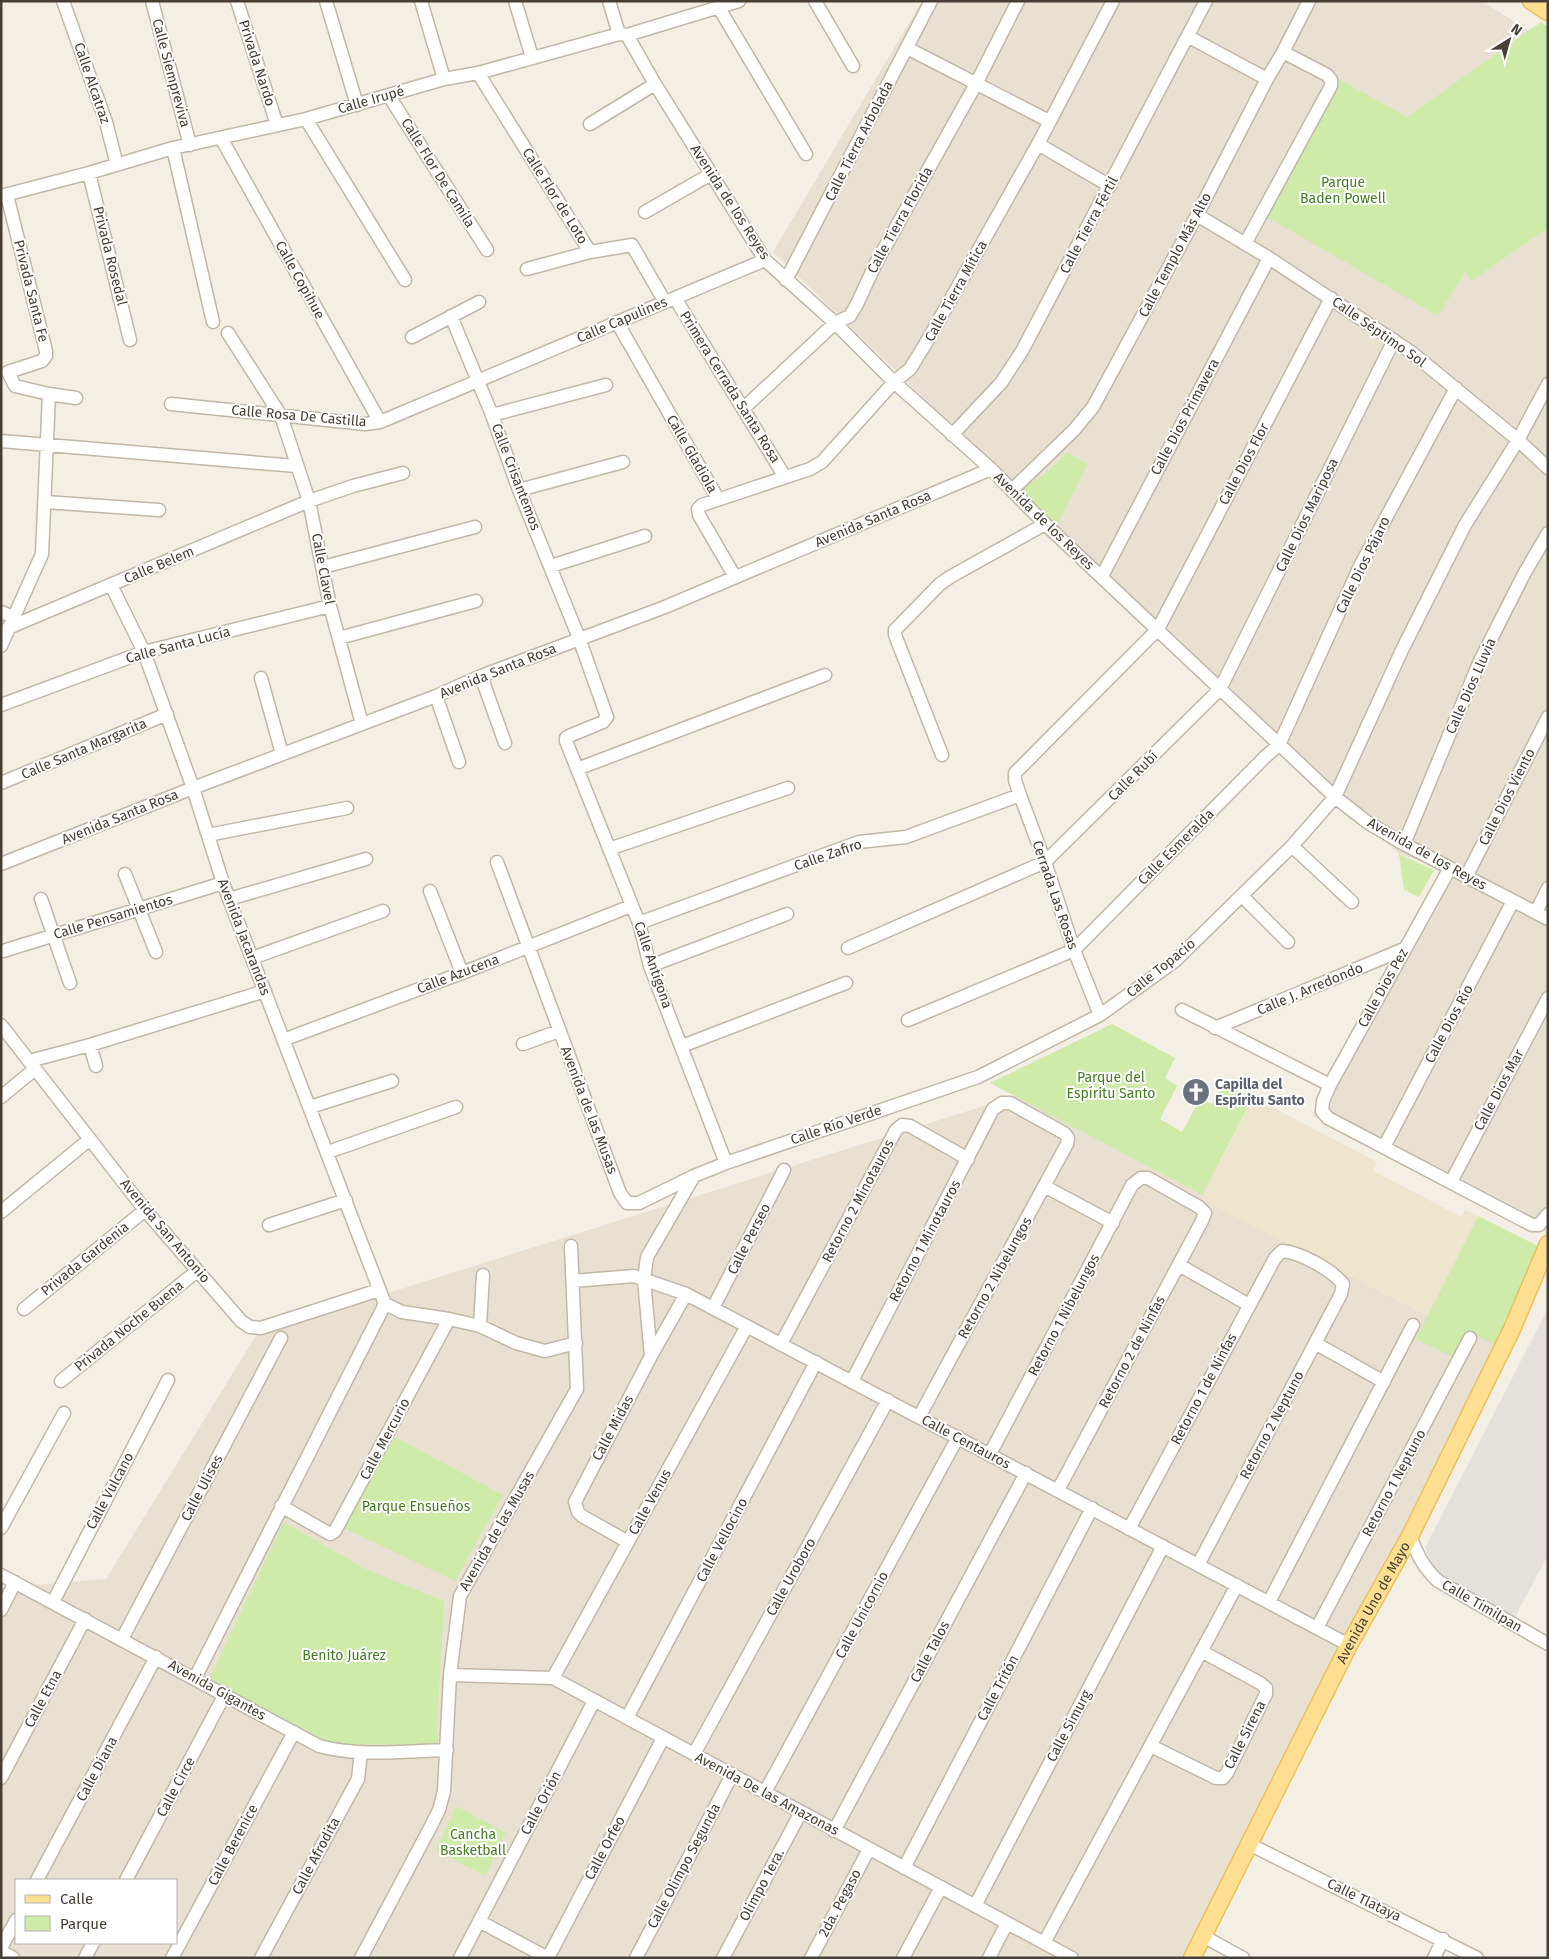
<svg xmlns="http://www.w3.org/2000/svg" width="1549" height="1959" viewBox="0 0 1549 1959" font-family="'Fira Sans',sans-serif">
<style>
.residential{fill:#e8e1d2;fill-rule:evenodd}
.education{fill:#eee5ce}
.green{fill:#ceebaa}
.parking{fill:#e4e1dd}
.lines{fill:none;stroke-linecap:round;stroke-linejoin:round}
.minor-casing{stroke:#c0b7a7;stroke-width:15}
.major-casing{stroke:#ecc05a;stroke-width:19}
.minor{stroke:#fff;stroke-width:12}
.major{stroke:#ffe093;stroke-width:16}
.labels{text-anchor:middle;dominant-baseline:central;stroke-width:4;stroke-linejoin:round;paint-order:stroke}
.street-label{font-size:14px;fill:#473f34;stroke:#fff}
.park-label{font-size:14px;fill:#457d23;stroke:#fff}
.worship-label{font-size:14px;font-weight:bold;fill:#5b616d;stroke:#fff;text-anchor:start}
</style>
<rect width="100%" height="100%" fill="#f4efe5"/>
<path class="residential" d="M922,1H1481L1548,42V1239L1541,1225L1312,1116L1442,869L1399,854L1335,797L773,252Z
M1054,1084L1523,1303L1184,1958H1V1588L106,1579L257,1334ZM16,1880H176V1943H16Z"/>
<path class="education" d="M1253,1097L1377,1162L1373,1171L1462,1217L1465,1210L1478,1216L1427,1316L1201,1199Z"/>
<path class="green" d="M1541,22L1548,27V228L1471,281L1465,272L1438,316L1262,214L1333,76L1407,117Z
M1067,452L1088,464L1056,528L1019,491L1050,470Z
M1399,854L1434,870L1419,897L1404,890Z
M1112,1024L1175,1058L1165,1078L1177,1086L1160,1119L1182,1132L1200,1099L1212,1104L1223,1084L1253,1097L1202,1195L990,1083Z
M1478,1216L1544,1249L1495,1345L1466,1330L1453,1357L1416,1339Z
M393,1436L503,1495L455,1581L344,1528Z
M284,1522L365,1569L444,1601L437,1728L438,1745L321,1744L208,1681Z
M456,1806L506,1833L485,1876L436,1850Z"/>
<path class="parking" d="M1548,1308V1555L1515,1617L1443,1577L1432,1563L1425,1548Z"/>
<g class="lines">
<g class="minor-casing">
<path id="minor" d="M63,1L106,122L117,165
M152,1L190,145
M237,1L277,125
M326,1L357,105
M421,1L444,79
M515,1L532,57
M609,1L619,34
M815,1L853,66
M719,8L806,154
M627,35L655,84L765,260L835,323L894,382L991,469L1045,524L1335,797L1367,822L1404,844L1548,919
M1189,37L1267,79
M907,48L1049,121
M478,73L590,252
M389,96L487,250
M306,119L405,280
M590,124L655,84
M221,138L380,422
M1038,144L1110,186
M173,148L213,322
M89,173L130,340
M7,195L46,351V356L42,361L8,372L15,386L49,394L76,398
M1,196L89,173L173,148L306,119L444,79L478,73L619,34L627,35L739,1
M645,212L711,174
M1197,215L1269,258L1411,352L1518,440L1548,468
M1245,244L1331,86V80L1327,75L1283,52
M527,269L590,252L632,245L665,302
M786,280L931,1
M675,298L785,477
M451,316L492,415L519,490L579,638L607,717L603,722L569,736L566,738V741L639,923L650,966L726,1163
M617,322L718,499
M228,333L281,416L309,501L330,606L362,724
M412,337L479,302
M171,404L365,424L380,422L765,260
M744,408L835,323L850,316L857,304L876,263L976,84L1018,1
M492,415L606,385
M952,435L1001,383L1022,351L1206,1
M1,441L296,466
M519,490L623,462
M1012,490L1074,430L1093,407L1197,215L1267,79L1283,52L1309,1
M45,502L159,510
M551,566L645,536
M323,567L475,527
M1102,576L1269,258
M735,577L699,515L698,509L702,505L810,469L822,462L894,382L910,369L926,343L1038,144L1113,1
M111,585L144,652L193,788L223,883L385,1304L402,1312L449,1319L480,1326L516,1343L545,1351L576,1343
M1,612L13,617
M8,628L309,501L353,486L403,473
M339,638L476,601
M1,646L42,554L49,394
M481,676L505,743
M261,678L282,754
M436,696L459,762
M1,705L144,652L330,606
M942,755L895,635V630L940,584L950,577L1045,524
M577,769L825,675
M1,783L167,714
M208,835L347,808
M1404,844L1479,663L1524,574L1548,533
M1292,846L1352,902
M609,849L788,788
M497,862L620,1193L627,1203H639L694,1176L726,1163L978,1077L1100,1015L1175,961L1292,846L1335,797L1402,650L1465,525L1518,440L1548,384
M1,864L193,788L436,696L481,676L665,607L991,469
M1450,868L1330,1085L1323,1101L1322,1111L1328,1118L1532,1225H1539L1548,1214
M125,874L156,952
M1466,877L1548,717
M430,891L462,973
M1242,896L1288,942
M41,899L70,983
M229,899L366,859
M1536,912L1548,888
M639,923L859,842L906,837L1020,795
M848,948L1045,862L1220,689L1394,340
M3,951L223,883
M252,958L383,911
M650,966L787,914
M1182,1010L1330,1085
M1100,1015L1074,950L1045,862L1020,795L1015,780V773L1158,629L1331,298
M908,1020L1074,950L1265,757L1279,745L1360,566L1456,388
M1,1025L145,1210L241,1321L250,1327L261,1328L379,1290
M1215,1028L1404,949
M283,1040L462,973L631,906
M523,1044L559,1031
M90,1045L96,1066
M682,1046L846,983
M29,1061L90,1045L265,991
M1,1097L35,1069
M310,1107L392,1081
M1384,1147L1513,901
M328,1152L456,1107
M1451,1182L1548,998
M1044,1186L1113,1223
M1,1212L90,1139
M269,1225L346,1200
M1179,1265L1249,1305
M573,1281L634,1276L686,1294L1349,1645
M713,1308L784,1170
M24,1309L145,1210
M480,1326L483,1275
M1315,1343L1384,1382
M781,1344L896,1130L902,1125L910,1126L968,1159
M651,1356L644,1280L647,1257L694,1176
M61,1381L197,1271
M852,1381L993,1109L1002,1103H1010L1064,1133L1068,1138L1067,1144L919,1417
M990,1454L1132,1185L1141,1178H1148L1199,1207L1205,1213L1202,1221L1058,1490
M281,1506L330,1534L335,1531L449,1319
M1,1528L64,1413
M1129,1529L1275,1258L1282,1251C1300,1252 1332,1270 1343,1284L1341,1294L1198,1565
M1410,1536C1417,1554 1423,1567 1438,1581L1548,1644
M628,1542L582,1516L578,1512L575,1502L651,1356L686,1294
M1,1575L319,1746C359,1757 405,1751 447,1750
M53,1602L168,1380
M1269,1602L1413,1325
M1,1610L15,1582
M1317,1628L1470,1338
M122,1639L281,1338
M450,1675L553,1678L1072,1958
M195,1678L385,1304
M553,1678L747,1326
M627,1718L816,1362
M1151,1746L1216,1778H1223L1227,1773L1266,1694V1688L1260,1683L1201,1651
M694,1754L888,1400
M1,1778L85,1619
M765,1792L958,1437
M834,1831L1026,1473
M1249,1844L1477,1958
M904,1868L1092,1508
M37,1880L156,1657
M126,1880L225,1694
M975,1906L1163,1546
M479,1921L548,1958L663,1738
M1203,1936L1243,1958
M1044,1943L1237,1585
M1,1948L16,1920
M1,1951L13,1958
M85,1958L93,1943
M172,1958L294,1732
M261,1958L358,1779L361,1752
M361,1958L431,1826L439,1810L444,1791L450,1675L460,1596L577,1389L571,1246
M460,1958L594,1701
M636,1958L732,1775
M723,1958L801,1812
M811,1958L869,1849
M903,1958L941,1887
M989,1958L1007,1923
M1434,1958L1443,1939"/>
</g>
<g class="major-casing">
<g id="major">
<path d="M1531,1L1548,12"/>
<path id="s1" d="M1192,1958L1349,1645L1410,1536L1512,1329L1548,1244"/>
</g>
</g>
<use href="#minor" class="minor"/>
<use href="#major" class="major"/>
</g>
<defs>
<g id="church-disc" transform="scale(1.4375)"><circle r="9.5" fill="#6b7280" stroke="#fff"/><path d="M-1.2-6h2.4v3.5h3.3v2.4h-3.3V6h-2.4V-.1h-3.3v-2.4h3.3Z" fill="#fff"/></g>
</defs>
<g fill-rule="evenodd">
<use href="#church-disc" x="1196" y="1092"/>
</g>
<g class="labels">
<g class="street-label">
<text transform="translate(257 63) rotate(72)">Privada Nardo</text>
<text transform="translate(171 73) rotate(75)">Calle Siempreviva</text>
<text transform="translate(92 83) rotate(71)">Calle Alcatraz</text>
<text transform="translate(371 100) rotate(-16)">Calle Irupé</text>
<text transform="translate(859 141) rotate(-63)">Calle Tierra Arbolada</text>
<text transform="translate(438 173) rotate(58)">Calle Flor De Camila</text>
<text transform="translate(555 196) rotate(58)">Calle Flor de Loto</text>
<text transform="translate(730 202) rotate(57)">Avenida de los Reyes</text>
<text transform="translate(900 220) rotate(-61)">Calle Tierra Florida</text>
<text transform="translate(1089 225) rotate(-62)">Calle Tierra Fértil</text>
<text transform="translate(1175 255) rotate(-62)">Calle Templo Más Alto</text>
<text transform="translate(110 256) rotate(76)">Privada Rosedal</text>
<text transform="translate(300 280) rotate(61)">Calle Copihue</text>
<text transform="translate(31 291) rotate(76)">Privada Santa Fe</text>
<text transform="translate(956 291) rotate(-61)">Calle Tierra Mítica</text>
<text transform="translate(622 320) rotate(-23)">Calle Capulines</text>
<text transform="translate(1379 332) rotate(35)">Calle Séptimo Sol</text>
<text transform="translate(730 387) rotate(58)">Primera Cerrada Santa Rosa</text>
<text transform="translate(299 416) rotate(5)">Calle Rosa De Castilla</text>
<text transform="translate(1185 417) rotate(-62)">Calle Dios Primavera</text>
<text transform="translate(692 454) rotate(60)">Calle Gladiola</text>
<text transform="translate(1244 464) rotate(-62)">Calle Dios Flor</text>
<text transform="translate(516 477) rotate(69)">Calle Crisantemos</text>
<text transform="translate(1307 515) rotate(-64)">Calle Dios Mariposa</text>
<text transform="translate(873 519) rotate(-23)">Avenida Santa Rosa</text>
<text transform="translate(1044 521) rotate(44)">Avenida de los Reyes</text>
<text transform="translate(159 565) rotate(-23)">Calle Belem</text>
<text transform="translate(1363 565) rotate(-64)">Calle Dios Pájaro</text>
<text transform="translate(323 569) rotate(79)">Calle Clavel</text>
<text transform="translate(178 645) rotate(-15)">Calle Santa Lucía</text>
<text transform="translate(498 671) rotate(-22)">Avenida Santa Rosa</text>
<text transform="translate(1471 686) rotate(-66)">Calle Dios Lluvia</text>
<text transform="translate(84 749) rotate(-23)">Calle Santa Margarita</text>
<text transform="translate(1133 776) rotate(-45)">Calle Rubí</text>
<text transform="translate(1507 797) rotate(-63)">Calle Dios Viento</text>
<text transform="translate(120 817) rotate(-22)">Avenida Santa Rosa</text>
<text transform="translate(1176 847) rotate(-45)">Calle Esmeralda</text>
<text transform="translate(1427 854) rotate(29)">Avenida de los Reyes</text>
<text transform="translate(828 855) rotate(-19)">Calle Zafiro</text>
<text transform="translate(1055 895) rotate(71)">Cerrada Las Rosas</text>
<text transform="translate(113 917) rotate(-17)">Calle Pensamientos</text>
<text transform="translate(244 937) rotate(69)">Avenida Jacarandas</text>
<text transform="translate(653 965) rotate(71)">Calle Antígona</text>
<text transform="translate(1161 968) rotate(-39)">Calle Topacio</text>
<text transform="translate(458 974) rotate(-21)">Calle Azucena</text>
<text transform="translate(1383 988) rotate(-61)">Calle Dios Pez</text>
<text transform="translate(1310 989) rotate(-23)">Calle J. Arredondo</text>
<text transform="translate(1449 1024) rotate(-62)">Calle Dios Río</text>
<text transform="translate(1499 1090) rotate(-62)">Calle Dios Mar</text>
<text transform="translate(589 1110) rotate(69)">Avenida de las Musas</text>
<text transform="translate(836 1125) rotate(-19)">Calle Río Verde</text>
<text transform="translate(858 1201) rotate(-62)">Retorno 2 Minotauros</text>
<text transform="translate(165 1231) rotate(50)">Avenida San Antonio</text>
<text transform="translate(749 1239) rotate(-63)">Calle Perseo</text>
<text transform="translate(925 1241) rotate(-62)">Retorno 1 Minotauros</text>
<text transform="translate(85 1259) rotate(-39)">Privada Gardenia</text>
<text transform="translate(995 1278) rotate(-61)">Retorno 2 Nibelungos</text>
<text transform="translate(1064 1315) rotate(-62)">Retorno 1 Nibelungos</text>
<text transform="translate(129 1326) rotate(-39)">Privada Noche Buena</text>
<text transform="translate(1132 1352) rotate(-62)">Retorno 2 de Ninfas</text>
<text transform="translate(1204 1389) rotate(-62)">Retorno 1 de Ninfas</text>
<text transform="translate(1272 1425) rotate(-62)">Retorno 2 Neptuno</text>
<text transform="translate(613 1428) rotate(-62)">Calle Midas</text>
<text transform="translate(385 1439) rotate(-62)">Calle Mercurio</text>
<text transform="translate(966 1442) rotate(28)">Calle Centauros</text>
<text transform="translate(1394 1483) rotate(-62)">Retorno 1 Neptuno</text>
<text transform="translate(202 1488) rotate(-62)">Calle Ulises</text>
<text transform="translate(110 1491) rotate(-62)">Calle Vulcano</text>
<text transform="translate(650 1502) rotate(-61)">Calle Venus</text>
<text transform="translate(497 1531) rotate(-60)">Avenida de las Musas</text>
<text transform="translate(722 1540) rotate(-62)">Calle Vellocino</text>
<text transform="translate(791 1577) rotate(-61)">Calle Uroboro</text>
<text stroke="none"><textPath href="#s1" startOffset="399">Avenida Uno de Mayo</textPath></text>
<text transform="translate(1482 1606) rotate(30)">Calle Timilpan</text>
<text transform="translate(862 1615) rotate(-62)">Calle Unicornio</text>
<text transform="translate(930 1652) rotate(-62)">Calle Talos</text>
<text transform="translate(998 1688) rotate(-62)">Calle Tritón</text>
<text transform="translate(217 1690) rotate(29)">Avenida Gigantes</text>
<text transform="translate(43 1699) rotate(-62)">Calle Etna</text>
<text transform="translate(1069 1726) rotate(-62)">Calle Simurg</text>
<text transform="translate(1245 1735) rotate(-63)">Calle Sirena</text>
<text transform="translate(97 1769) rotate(-62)">Calle Diana</text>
<text transform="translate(176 1787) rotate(-62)">Calle Circe</text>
<text transform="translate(767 1794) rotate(28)">Avenida De las Amazonas</text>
<text transform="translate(541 1803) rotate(-62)">Calle Orión</text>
<text transform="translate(233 1845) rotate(-62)">Calle Berenice</text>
<text transform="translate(605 1848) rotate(-62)">Calle Orfeo</text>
<text transform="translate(316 1856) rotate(-62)">Calle Afrodita</text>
<text transform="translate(684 1866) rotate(-62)">Calle Olimpo Segunda</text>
<text transform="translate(762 1885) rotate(-62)">Olimpo 1era.</text>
<text transform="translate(1364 1900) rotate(26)">Calle Tlataya</text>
<text transform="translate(840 1903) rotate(-62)">2da. Pegaso</text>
</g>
<g class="park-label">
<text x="1343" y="182">Parque<tspan x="1343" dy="16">Baden Powell</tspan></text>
<text x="1111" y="1077">Parque del<tspan x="1111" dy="16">Espíritu Santo</tspan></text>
<text x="416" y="1506">Parque Ensueños</text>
<text x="344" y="1655">Benito Juárez</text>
<text x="473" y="1834">Cancha<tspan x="473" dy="16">Basketball</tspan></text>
</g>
<g class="worship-label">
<text x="1215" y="1084">Capilla del<tspan x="1215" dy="16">Espíritu Santo</tspan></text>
</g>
</g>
<rect width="1549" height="1959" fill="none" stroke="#473f34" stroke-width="5"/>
<rect x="15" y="1879" width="162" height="65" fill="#ffffff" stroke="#b5b2ae"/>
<rect x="25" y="1895" width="25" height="8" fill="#ffe093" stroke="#b5b2ae"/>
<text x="60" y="1904" font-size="15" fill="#473f34">Calle</text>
<rect x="25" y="1916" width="25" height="15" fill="#ceebaa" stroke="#b5b2ae"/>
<text x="60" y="1929" font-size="15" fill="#473f34">Parque</text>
<g transform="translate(1509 40) rotate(37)" stroke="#ffffff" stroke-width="4" paint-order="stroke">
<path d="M0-4L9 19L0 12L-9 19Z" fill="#473f34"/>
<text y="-8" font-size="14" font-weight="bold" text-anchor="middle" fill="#473f34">N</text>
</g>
</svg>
